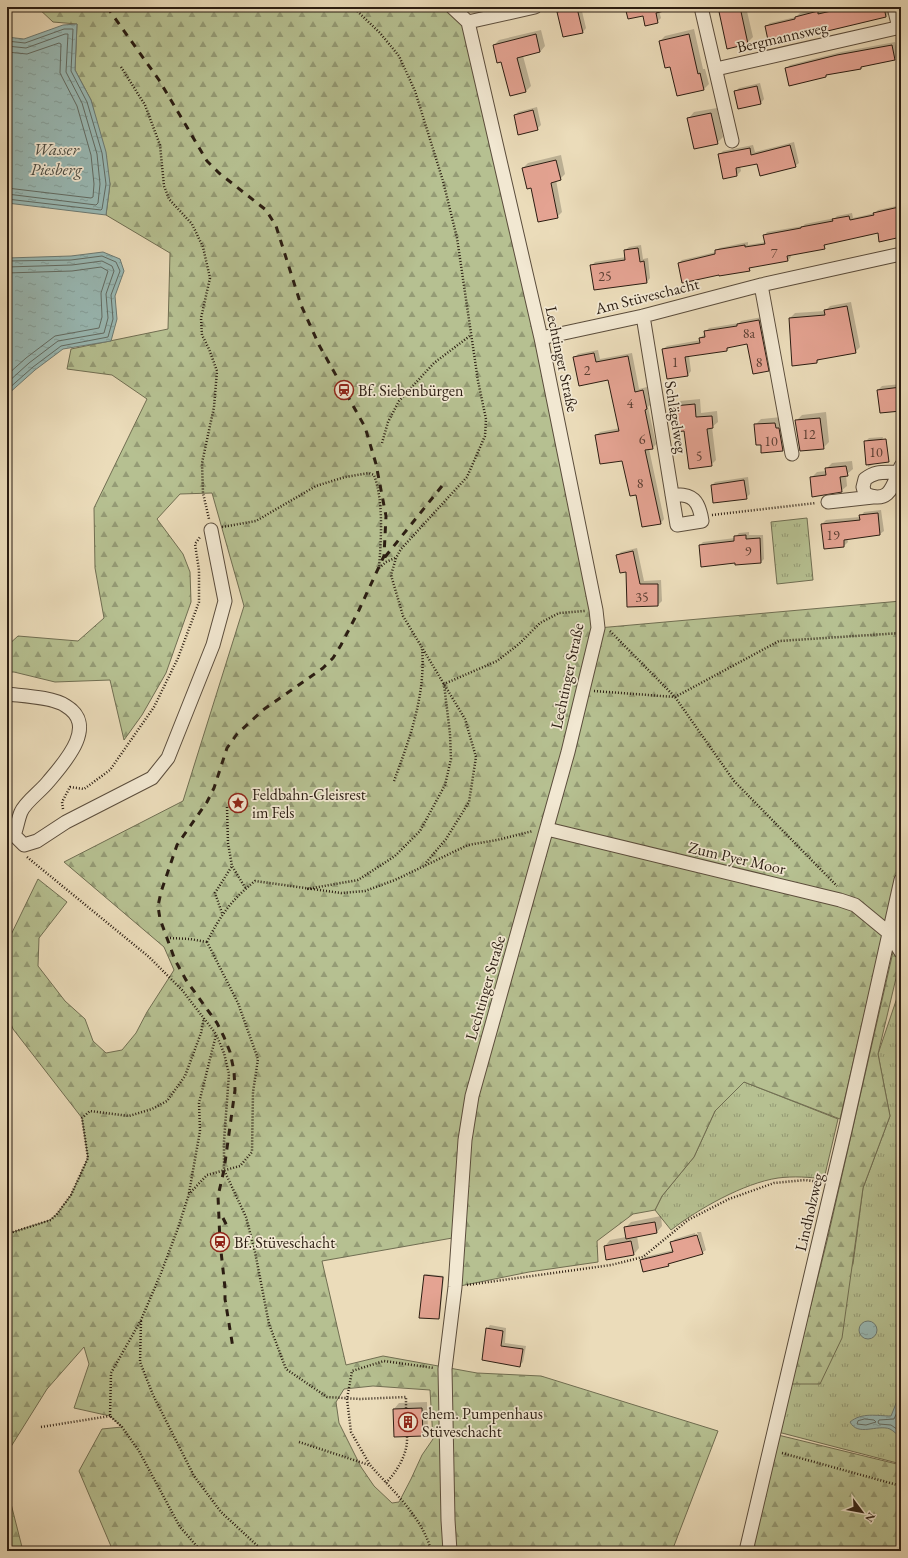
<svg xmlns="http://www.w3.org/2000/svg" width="908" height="1558" viewBox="0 0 908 1558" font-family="'EB Garamond',serif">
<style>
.grass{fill:url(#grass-tufts);stroke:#706e52}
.forest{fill:url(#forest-firs);stroke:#706e52;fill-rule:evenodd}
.water{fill:url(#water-ripples);stroke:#6d7b74}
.shadow{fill:#0003}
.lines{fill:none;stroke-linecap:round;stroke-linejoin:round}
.shore{stroke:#626c64;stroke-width:1}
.building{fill:#e4a392;stroke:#2b1d12}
.minor-casing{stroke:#5b4d3c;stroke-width:15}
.path{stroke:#2b1d12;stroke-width:2.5;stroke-dasharray:1 2;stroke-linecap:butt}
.minor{stroke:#f2e8d2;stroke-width:13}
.rail{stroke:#2b1d12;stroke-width:3;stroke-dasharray:7 7;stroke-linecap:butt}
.labels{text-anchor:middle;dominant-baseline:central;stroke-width:3.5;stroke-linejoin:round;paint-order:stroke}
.number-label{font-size:14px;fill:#593e32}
.street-label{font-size:16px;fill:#2b1d12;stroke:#f2e8d2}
.poi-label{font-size:16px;fill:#2b1d12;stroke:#f2e8d2;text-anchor:start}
.water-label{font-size:17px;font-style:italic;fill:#4c4c43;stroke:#f2e8d2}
</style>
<defs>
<pattern id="grass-tufts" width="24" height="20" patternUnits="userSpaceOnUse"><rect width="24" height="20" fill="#b6c091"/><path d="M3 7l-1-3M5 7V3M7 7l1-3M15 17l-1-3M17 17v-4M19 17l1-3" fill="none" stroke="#949b75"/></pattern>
<pattern id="forest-firs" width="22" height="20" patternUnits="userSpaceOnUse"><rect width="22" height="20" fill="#b6c091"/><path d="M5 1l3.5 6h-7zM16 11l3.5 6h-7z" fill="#949b75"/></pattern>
<pattern id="water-ripples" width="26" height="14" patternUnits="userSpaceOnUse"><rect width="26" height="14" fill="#99bab6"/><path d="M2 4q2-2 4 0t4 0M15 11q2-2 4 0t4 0" fill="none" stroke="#849f9b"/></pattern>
</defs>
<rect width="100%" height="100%" fill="#ebdcba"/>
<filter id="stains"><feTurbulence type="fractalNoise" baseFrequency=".005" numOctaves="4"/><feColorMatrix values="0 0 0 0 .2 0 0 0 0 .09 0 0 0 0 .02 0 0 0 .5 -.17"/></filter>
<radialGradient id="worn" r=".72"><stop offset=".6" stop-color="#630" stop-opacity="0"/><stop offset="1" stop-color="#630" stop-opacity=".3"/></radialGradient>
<path class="grass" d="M807,518L813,580L777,584L771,522Z
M901,986V1464L778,1432L791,1384L853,1264L863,1188L890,1116L878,1054Z
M744,1082L838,1119L824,1179C809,1177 794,1176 778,1178C744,1183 698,1209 671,1230L655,1210L662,1196L694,1157L715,1111Z"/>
<path class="forest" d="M37,7H452L468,22L598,628L901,601V856L840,1119L744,1082L715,1111L694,1157L662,1196L655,1210L633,1214L597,1241L598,1262L529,1272L455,1287L458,1237L322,1261L346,1365L383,1356L477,1373L541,1376L718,1431L672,1551H113L79,1471L102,1429L122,1427L110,1416L74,1408L89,1364L84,1347L47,1389L7,1453V1234L50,1220L57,1214L71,1195L88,1158L82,1118L13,1029L7,1014V943L38,879L67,902L39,938L38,966L65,1001L85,1019L93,1041L106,1053L122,1050L136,1033L147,1012L174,970L164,947L64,862L183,801L244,606L212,493L180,494L157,519L183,554L190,572L191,602L166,673L142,715L124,740L110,680L55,682L14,672H7V646L18,636L78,641L104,618L95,568L94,508L147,399L112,375L67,369L71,349L168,329L170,253L106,215L110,184L91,100L75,70L77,24L53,22ZM373,1386L430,1390L433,1439L422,1455L411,1479L399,1502L392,1503L374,1486L361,1467L339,1423L336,1402L344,1389Z
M901,917V957L878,1054L890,1116L863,1188L842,1338L820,1384H791L827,1241Z
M778,1435L901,1465V1551H748Z
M7,1488L23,1551H7Z"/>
<path class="water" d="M77,24L75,70L91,100L106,152L110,184L106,215L7,203V37L24,39L63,25Z
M103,252L120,259L124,271L115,296L117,319L111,341L63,349L35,370L7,395V258L71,256Z
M859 1330a9 9 0 1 1 18 0a9 9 0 1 1-18 0Z
M901,1391V1437C897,1435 894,1431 890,1429C877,1424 858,1437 850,1422C862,1412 877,1416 891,1416Z"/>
<path class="shadow" d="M571,7H581L586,28L583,32L558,13L562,9Z
M626,7H658L661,18L657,22Z
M719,7H746L753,37L747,43Z
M841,7H888L889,13L886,17L766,26L770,23L796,17L800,13L821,8L822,11Z
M694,29L703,69H705L709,84L704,89L671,66L660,41L665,36Z
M541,30L545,46L540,52L523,56L531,86L526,91L510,95L501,61L494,45L499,40Z
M895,42L898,56L894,59L862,66L861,68L827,74L826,76L786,69L790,65L841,52Z
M760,83L764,99L761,103L735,92L739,88Z
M537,107L541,125L537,129L515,115L518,112Z
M717,108L723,137L717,143L689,118L694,112Z
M794,142L799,163L795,166L758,163L740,166L741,171L737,175L724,178L719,155L723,151L753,145L755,152Z
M561,155L565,174L560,179L556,180L562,212L557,217L532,186L523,168L528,163Z
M901,205V236L878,232L827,243L824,248L790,254L791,257L788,260L752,266L749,270L679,263L682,260L716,252L719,248L748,242V245L765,242L764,236L767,232L803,226L805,224L835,218L837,216L852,213L853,218L875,213L878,210Z
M641,245L643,259L648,258L650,278L647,282L592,265L595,262L626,257L625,250L629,247Z
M851,302L860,347L855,352L820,359L817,362L790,318L795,313L825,311L830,306Z
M762,317L772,366L768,370L748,343L731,346L727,350L689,356L691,371L688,375L663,349L667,346L701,340L700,338L705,334V332L709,328L739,323L741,321Z
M899,345H901V368L898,369L896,349Z
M598,350L600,359L632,353L639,389L647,387L650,405L648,407L656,444L653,448L649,449L664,519L661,523L637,494L623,459L596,435L600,432L620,428L609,379L574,358L578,354Z
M901,384V410L878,390L882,386Z
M700,399L701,413L717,411L718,422L712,427L716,460L711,465L685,430L675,406L680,401Z
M826,412L829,442L823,448L796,421L802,415Z
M781,417L789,444L783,450L762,452V444L755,425L761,419Z
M883,437L874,464L868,467L865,442L869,438Z
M852,461L853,469L846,475L847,486L841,491L811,478L817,472L826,471V469L832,463Z
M748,477L750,494L746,498L712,485L715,482Z
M881,510L884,531L880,534L847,538L848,542L844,546L822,524L826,520L860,517L864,512Z
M749,532V535H763L764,559L761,562H736L700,545L703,542L735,538L739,533Z
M637,548L644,581L661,580L662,601L658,605L628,606L626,571L618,555L621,552Z
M661,1216L662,1226L657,1232L637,1236L639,1248L634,1254L605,1246L610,1240L626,1237L625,1228L631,1222Z
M697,1232H701L706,1250L703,1252Z
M695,1233L701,1252H703L702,1253L672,1262L668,1265L641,1260L645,1257L673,1250L671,1243L675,1239Z
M426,1274L444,1276L440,1316L439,1318L425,1275Z
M490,1325L506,1328L505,1343L526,1346L523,1362L519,1366L483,1359L487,1329Z
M427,1402L428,1429L422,1435L395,1436L394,1409L399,1403Z"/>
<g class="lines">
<path class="shore" d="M7,41L25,43L64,29H73L71,71L87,102L102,153L106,184L102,209L101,210L7,199
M7,46L26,48L65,34H68L66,72L82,103L97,154L100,184L98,203L96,205L7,194
M7,52L27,54L59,43L61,44L60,73L77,106L91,155L94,184L93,197L91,198L7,188
M7,261L71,260L102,256L116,262L120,271L111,295L113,319L108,337L61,346L33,367L7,390
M7,267L72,265L102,261L112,266L114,271L106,294L108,318L104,333L58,341L29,363L7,383
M7,273L72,271L101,267L108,271L101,293L102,317L99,328L55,336L26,358L7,375
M901,1403L894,1419L879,1420L878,1422L879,1424L891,1425L901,1432
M865,1419L874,1420L876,1422L866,1425L857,1424L858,1421Z"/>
</g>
<path class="building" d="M625,7H664V11L656,13L658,23L645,26L643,16L628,19Z
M718,7H740L748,44L727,49Z
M849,7H884L886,17L769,45L765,26L795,19V17L818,11V14Z
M577,8L583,33L563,37L557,12Z
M536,34L540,52L517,58L526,92L510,96L501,62L497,63L493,45Z
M689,34L698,74L700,73L704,90L677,96L670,67L665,68L659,41Z
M892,45L895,60L861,67V69L826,75V77L789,86L785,68L837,55Z
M757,86L761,104L738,109L734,91Z
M533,110L538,130L518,135L514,115Z
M711,113L718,144L694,149L687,118Z
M790,145L796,167L760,176L757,164L736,168L737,176L723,179L718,154L750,148L751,155Z
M556,160L561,180L551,183L558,218L538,222L531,188L527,189L522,168Z
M899,207L901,215V237L879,242L878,233L824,245L825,249L787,256L788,261L749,268L750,271L719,276V275L682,283L678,263L715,254V250L745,245V247L765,244L763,235L801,228V227L833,221L832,219L849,216L850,220L874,215L873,213Z
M638,248L640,262L644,261L647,283L594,290L590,265L625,260L624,250Z
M847,306L856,353L817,360V363L792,366L789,318L825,315L824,310Z
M759,320L769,371L753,374L747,344L727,348V351L685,357L688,376L667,379L662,349L700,343L699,338L705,337L704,331L737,326V324Z
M594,353L596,362L628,356L635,392L643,390L647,409L645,410L653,449L645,450L661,524L642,527L636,495L630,496L622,461L600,464L595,435L619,431L608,380L579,386L573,357Z
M901,387V411L880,413L877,390Z
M695,404L696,417L712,416L713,428L707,429L712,466L689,469L684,431L676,432L674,406Z
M820,418L824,449L800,451L795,420Z
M775,423L776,428H779L783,451L761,453V445H756L754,424Z
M886,439L889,462L866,465L864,441Z
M846,466L848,476L840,477L842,492L812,497L810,477L826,475L825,468Z
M744,480L747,499L713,503L711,485Z
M878,513L880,535L844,540V547L824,549L821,524L860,520L859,515Z
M746,535V539L760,538L761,563L735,565V563L701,567L699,545L734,541V536Z
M633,551L640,584H658V606L627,607L626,572L620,573L616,555Z
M655,1222L657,1233L626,1239L624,1227Z
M697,1235L703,1254L668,1264L669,1266L643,1272L640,1260L673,1252L670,1242Z
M631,1241L634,1255L606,1260L604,1246Z
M424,1275L443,1277L439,1319L419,1318Z
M486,1328L503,1331L501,1346L523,1349L520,1367L482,1360Z
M422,1408L423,1436L394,1437L393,1409Z"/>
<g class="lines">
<g class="minor-casing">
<path id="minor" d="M701,7L732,141
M894,7L899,28
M468,22L535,7
M716,69L901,27
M761,285L792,454
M643,316L677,525L702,521C699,501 693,493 672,495
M541,338L643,316L761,285L901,254
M898,472C884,473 877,470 865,479L863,487L865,494C891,505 893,484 901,466
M828,502L873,497
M7,694C23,696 53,697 66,706C99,726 63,764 48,782C41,791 25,802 21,812C18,819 17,828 14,835L24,845L37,841L66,822L152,778L168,758L213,645L225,601L211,530
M547,829L840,900L855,905L889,933L901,952
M450,1551L448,1520L445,1369L455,1287L465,1140L472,1096L568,752L598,628L596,610L541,338L468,22L452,7
M746,1551L846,1126L901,880"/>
</g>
<path class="path" d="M353,7L380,33L399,56L415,91L443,181L457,238L478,381L486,419L485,436L467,477L401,549L396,558L391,575L403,616L465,719L476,757L469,802L446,839L425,864
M121,67L145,105L160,145L164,186L169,199L192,224L203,247L210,278L201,318L202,335L209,349L217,371L214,407L202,463L203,493L209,519
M382,443L388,422L399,401L434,363L471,335
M712,515L816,503
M222,527L256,521L316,486L345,477L369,473L374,475C384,502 381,540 379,568L386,562L395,558
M610,631L675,697L734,781L837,886
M594,691L675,697L779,641L901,633
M394,781C410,738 426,694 422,648
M227,807L228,843L232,866L246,889
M63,809L62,802L70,787L84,789L110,770L154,707L178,658L199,602V570L195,544L200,537
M27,857L149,957L182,990L216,1034L224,1053L229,1074L224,1141V1170L246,1217L255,1252L269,1324L286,1369L327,1397L360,1399L406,1397V1408
M307,889L358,880L395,856L420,831L445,785L451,759L450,734L444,684L497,661L519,644L540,623L559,613L585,611
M222,913L215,893L232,866
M170,938L190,939L207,942
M207,942C220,916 232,899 255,881L341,893L365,891L395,880L468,845L497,840L533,831
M189,1193L200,1131L199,1103L216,1035
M7,1234L51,1220L57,1214L71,1195L88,1158L82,1118L90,1111L129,1116L152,1109L167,1101L185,1076L201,1033L204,1018
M467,1285L611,1265L643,1257L688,1220L729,1199L774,1183L805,1180L820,1182
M141,1321L140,1362L153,1395L194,1476L221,1512L263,1551
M41,1427L110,1416
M299,1442L369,1465
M782,1453L901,1486
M386,1483C397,1471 408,1454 407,1437
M201,1551L180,1527L139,1451L122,1427L110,1416L111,1373L141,1320L161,1273L178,1228L189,1194L207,1175L240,1166L252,1152L253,1092L258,1059L238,1003L207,942
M431,1551C424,1519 391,1489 370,1465L351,1432L347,1399L352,1371L384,1361L434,1368"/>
<use href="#minor" class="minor"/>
<path class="rail" d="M107,7L159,80L207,161L219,173L266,210L276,226L301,305L319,345L365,427L376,464L386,516L384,556L359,610L341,645L333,658L323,668L263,710L237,734L227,748L214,788L207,802L177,845L161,892L158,906L160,919L175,960L186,980L217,1023L224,1037L230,1052L234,1071L235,1090L224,1170L218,1196L220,1242L225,1288V1299L233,1348
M385,557L442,486
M223,1218L227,1226"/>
</g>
<defs>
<g id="station-ring" transform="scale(1)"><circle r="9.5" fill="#f2e8d2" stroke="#8f2418" stroke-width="1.5"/><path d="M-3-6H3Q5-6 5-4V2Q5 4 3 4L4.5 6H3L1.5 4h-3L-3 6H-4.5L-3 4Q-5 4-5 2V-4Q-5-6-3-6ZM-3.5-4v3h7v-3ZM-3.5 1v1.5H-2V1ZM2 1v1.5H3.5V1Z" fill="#8f2418"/></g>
<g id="sight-ring" transform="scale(1)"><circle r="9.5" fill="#f2e8d2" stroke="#8f2418" stroke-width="1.5"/><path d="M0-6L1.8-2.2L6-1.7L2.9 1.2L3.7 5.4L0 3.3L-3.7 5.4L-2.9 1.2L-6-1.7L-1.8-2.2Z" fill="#8f2418"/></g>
<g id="building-ring" transform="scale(1)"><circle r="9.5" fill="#f2e8d2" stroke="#8f2418" stroke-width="1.5"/><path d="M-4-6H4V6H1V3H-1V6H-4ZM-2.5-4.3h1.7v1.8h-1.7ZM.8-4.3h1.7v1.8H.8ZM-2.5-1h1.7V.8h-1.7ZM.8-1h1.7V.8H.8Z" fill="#8f2418"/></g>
</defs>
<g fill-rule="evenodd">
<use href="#station-ring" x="344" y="390"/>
<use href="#sight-ring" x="238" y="803"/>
<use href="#station-ring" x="220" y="1242"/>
<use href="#building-ring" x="408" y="1422"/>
</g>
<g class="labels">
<g class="number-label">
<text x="774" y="253">7</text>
<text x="605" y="276">25</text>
<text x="749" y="333">8a</text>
<text x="675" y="362">1</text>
<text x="759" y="362">8</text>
<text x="587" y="370">2</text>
<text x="630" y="403">4</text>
<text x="809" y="434">12</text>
<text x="642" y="439">6</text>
<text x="771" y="441">10</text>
<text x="876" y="452">10</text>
<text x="699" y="456">5</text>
<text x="640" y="483">8</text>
<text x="833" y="535">19</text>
<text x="748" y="551">9</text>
<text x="642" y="597">35</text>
</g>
<g class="street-label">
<text transform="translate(782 37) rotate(-13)">Bergmannsweg</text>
<text transform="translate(647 296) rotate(-14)">Am Stüveschacht</text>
<text transform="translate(562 359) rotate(78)">Lechtinger Straße</text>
<text transform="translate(676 417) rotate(81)">Schlägelweg</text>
<text transform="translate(567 676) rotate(-78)">Lechtinger Straße</text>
<text transform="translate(737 858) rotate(13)">Zum Pyer Moor</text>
<text transform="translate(485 988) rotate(-74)">Lechtinger Straße</text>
<text transform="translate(809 1212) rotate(-77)">Lindholzweg</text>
</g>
<g class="poi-label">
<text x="358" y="390">Bf. Siebenbürgen</text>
<text x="252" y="794">Feldbahn-Gleisrest<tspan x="252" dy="18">im Fels</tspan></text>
<text x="234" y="1242">Bf. Stüveschacht</text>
<text x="422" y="1413">ehem. Pumpenhaus<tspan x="422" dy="18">Stüveschacht</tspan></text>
</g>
<g class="water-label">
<text x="56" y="149">Wasser<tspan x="56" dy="20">Piesberg</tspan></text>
</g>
</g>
<rect width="908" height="1558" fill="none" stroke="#ebdcba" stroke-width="24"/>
<rect x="8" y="8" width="892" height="1542" fill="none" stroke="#2b1d12" stroke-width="2"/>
<rect x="12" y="12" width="884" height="1534" fill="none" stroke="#2b1d12"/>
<g transform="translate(862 1512) rotate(122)" stroke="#f2e8d2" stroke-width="3" paint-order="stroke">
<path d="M0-3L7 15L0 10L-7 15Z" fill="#2b1d12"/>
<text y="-6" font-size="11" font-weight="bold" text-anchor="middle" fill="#2b1d12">N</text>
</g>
<rect width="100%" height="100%" filter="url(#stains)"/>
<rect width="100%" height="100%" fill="url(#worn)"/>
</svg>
